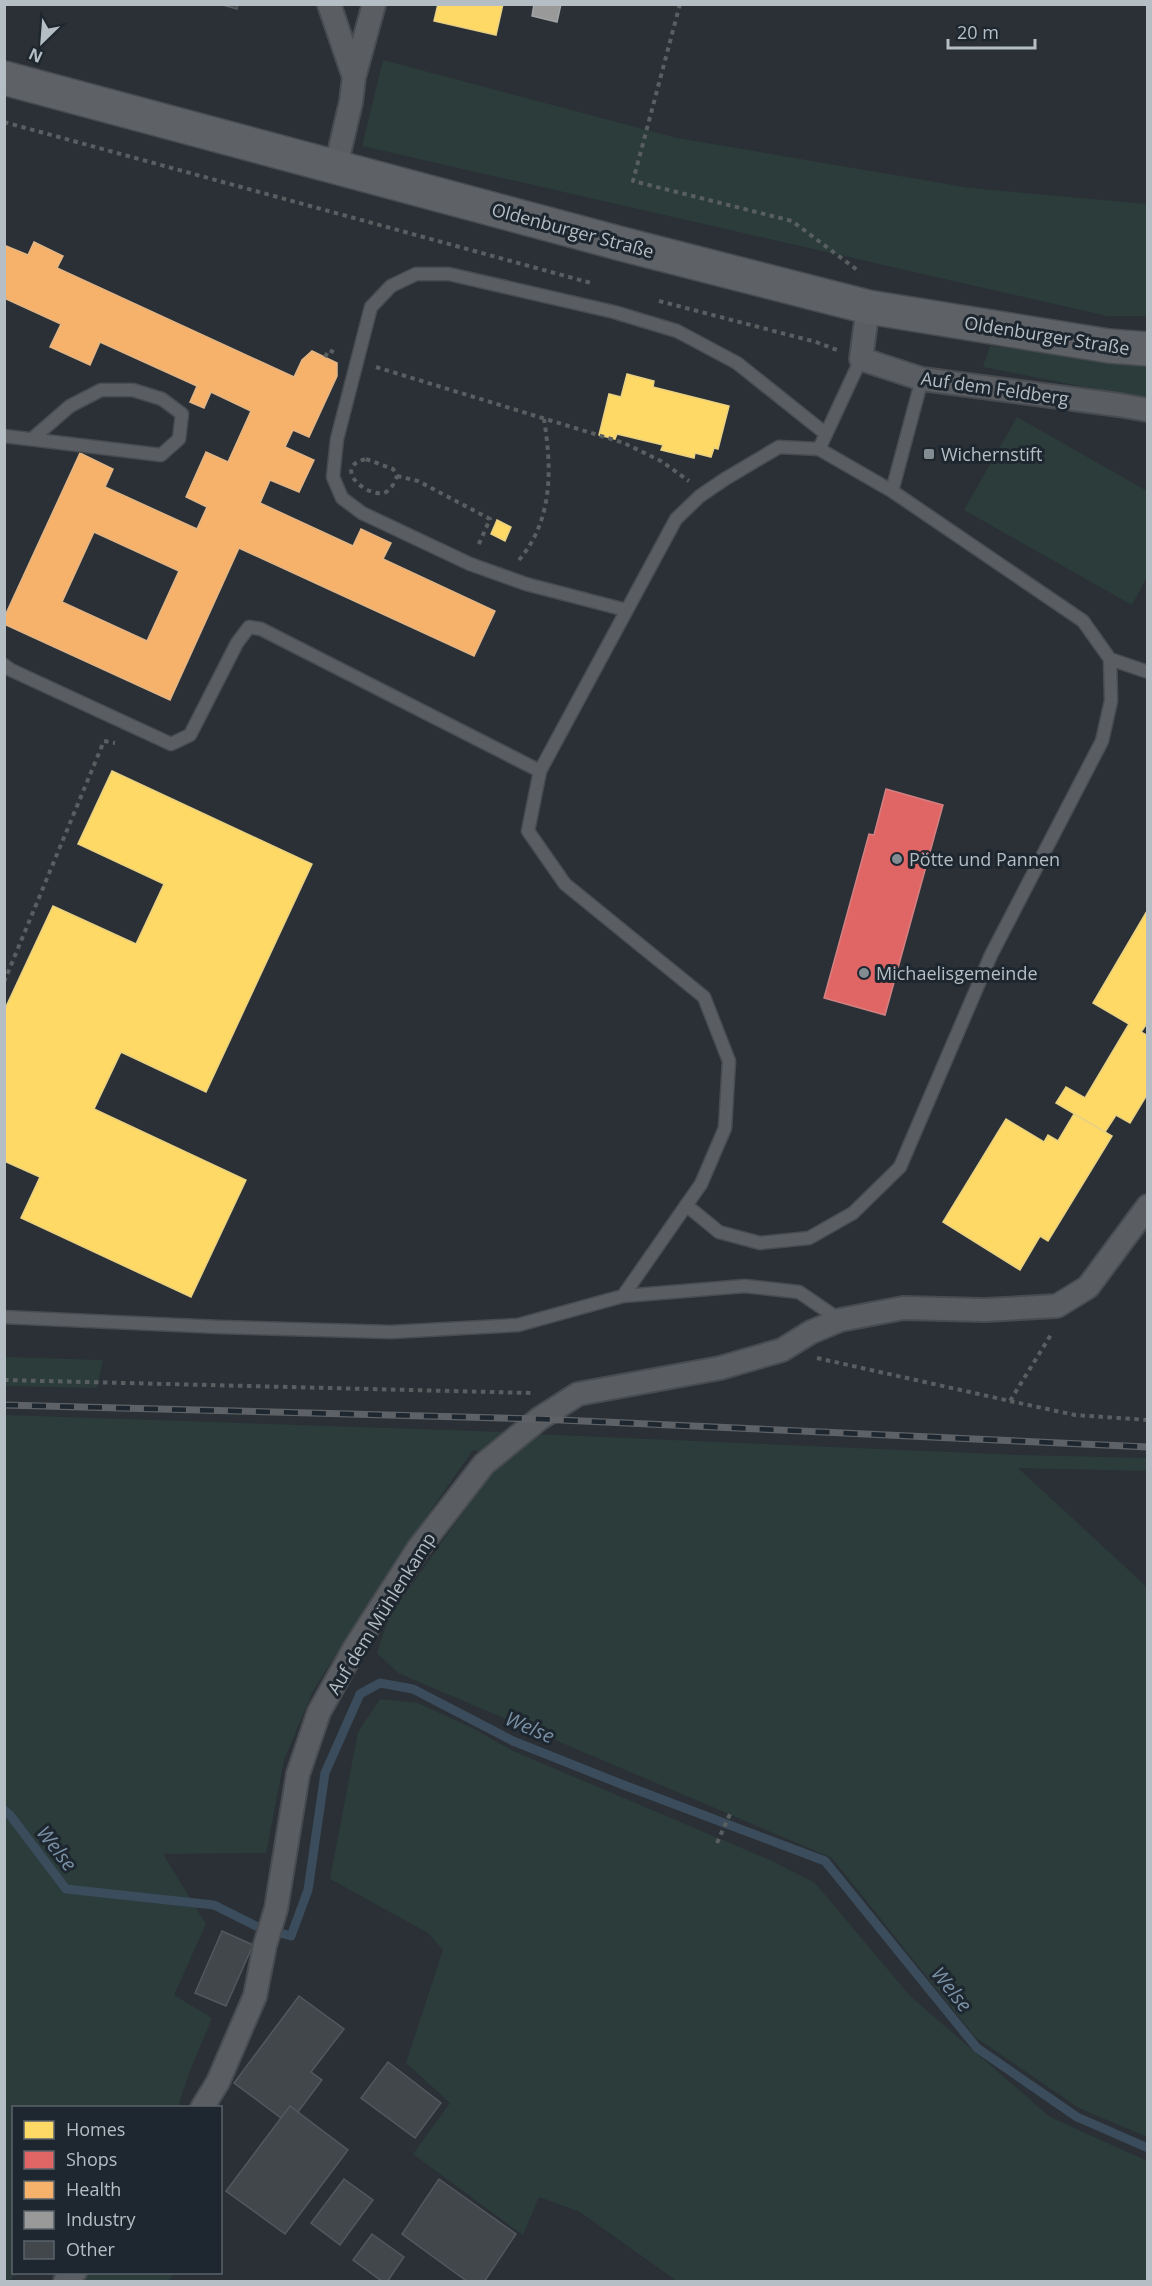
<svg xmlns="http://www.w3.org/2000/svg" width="1152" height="2286" viewBox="0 0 1152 2286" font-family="'Open Sans',sans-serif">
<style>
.green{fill:#2b3c3b}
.homes{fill:#ffd966;stroke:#e9d182;stroke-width:1.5}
.shops{fill:#e06666;stroke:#d38082;stroke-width:1.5}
.health{fill:#f6b26b;stroke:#e2b586;stroke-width:1.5;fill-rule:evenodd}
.industry{fill:#999;stroke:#a1a4a6;stroke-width:1.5}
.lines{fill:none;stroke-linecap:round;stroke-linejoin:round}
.stream{stroke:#3b4c5c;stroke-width:9}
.building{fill:#42474b;stroke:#52585d;stroke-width:1.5}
.service-casing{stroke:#484c50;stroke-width:15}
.minor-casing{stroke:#484c50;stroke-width:26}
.secondary-casing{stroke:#484c50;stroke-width:36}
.path{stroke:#595e61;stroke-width:4;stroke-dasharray:4.5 4.5;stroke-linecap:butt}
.service{stroke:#5a5e63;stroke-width:12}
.minor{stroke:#5a5e63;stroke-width:22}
.secondary{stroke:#5e6267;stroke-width:33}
.rail-casing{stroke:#5e6266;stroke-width:7}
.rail{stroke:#1e272f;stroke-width:4.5;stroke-dasharray:14;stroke-linecap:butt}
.poi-dot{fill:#848c93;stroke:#1e272f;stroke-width:2}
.labels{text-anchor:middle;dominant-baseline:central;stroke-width:6;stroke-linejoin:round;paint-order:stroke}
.street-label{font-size:18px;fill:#b5bdc5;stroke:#1e272f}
.poi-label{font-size:18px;fill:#b5bdc5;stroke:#1e272f;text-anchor:start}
.water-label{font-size:20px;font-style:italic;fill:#7990a5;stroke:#1e272f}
</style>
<rect width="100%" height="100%" fill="#2a3035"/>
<path class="green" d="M383,60L677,138L970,188L1147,204V316H1107L362,146Z
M990,346L1147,364V399L983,367Z
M1017,417L1147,491V577L1132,605L964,510Z
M5,1357L103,1360L97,1388L5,1386Z
M5,1415L504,1432L483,1452L473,1450L392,1566L313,1691L284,1760L266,1853L163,1854L206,1924L174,1995L212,2018L189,2073L178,2107L14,2108V2272L18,2273L9,2281L5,2282Z
M533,1434L1019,1455L1147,1458V1471L1018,1468L1147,1587V2137L1079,2108L975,2037L832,1858L398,1673L377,1653L389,1617L490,1474Z
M380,1699L418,1703L472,1728L513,1751L772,1861L815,1883L910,1996L1050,2117L1147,2161V2281H677L580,2212L539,2197L523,2235L413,2154L450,2103L406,2063L443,1950L428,1933L330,1879L358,1732Z
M82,2273H175L168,2281L73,2282Z"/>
<path class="homes" d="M438,4H503L496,35L434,21Z
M627,374L654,381L653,387L729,406L718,449L714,448L711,457L695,453L694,458L661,450L663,445L617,434L615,439L599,435L609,394L621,397Z
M497,520L511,527L505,541L491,534Z
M112,771L312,864L206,1092L121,1052L94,1109L246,1180L191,1297L21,1218L40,1177L4,1161V1011L53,906L136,944L164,884L78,844Z
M1147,911L1148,1022L1141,1032L1148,1036V1093L1130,1123L1116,1115L1105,1132L1056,1103L1066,1087L1085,1098L1129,1024L1093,1003Z
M1074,1114L1112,1136L1048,1241L1040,1236L1020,1270L943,1222L1006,1119L1044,1142L1048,1135L1058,1141Z"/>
<path class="shops" d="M886,789L943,805L885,1015L824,998L869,834L874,835Z"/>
<path class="health" d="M34,242L63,256L57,268L294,377L302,360L312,351L337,363V376L309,437L293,430L285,447L314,460L299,492L270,480L260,503L353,546L361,529L391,543L383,559L495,611L474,656L239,548L170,700L4,624V618L80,453L113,469L105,487L197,529L207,507L186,497L206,452L228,462L251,411L211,392L204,408L190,402L197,386L100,342L90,365L50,347L61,324L4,298V245L28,255ZM94,532L179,571L147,641L62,602Z"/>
<path class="industry" d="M534,4H561L557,22L532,16Z"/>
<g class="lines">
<path class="stream" d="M4,1810L10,1815L66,1889L214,1905L256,1926L291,1936L308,1890L325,1773L360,1694L380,1683L413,1689L513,1741L621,1784L825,1861L977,2048L1077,2117L1148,2148"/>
</g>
<path class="building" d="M219,4H238L237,9Z
M222,1931L253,1945L226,2006L195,1993Z
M299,1996L344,2029L311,2072L322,2080L298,2112L290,2106L281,2118L234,2083Z
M388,2062L441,2103L415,2138L361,2098Z
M290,2106L348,2150L285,2234L226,2191Z
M344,2179L373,2200L340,2245L311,2223Z
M439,2179L516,2234L484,2282H468L402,2234Z
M372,2234L404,2257L387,2282H383L353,2260Z"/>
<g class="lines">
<g class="service-casing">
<path id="service" d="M861,359L819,449L892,491L922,379
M4,436L161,455L179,439L182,414L162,399L133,390H101L70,406L32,439
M626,610L526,584L470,564L362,513L342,498L333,477L337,439L371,307L391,286L416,274H449L614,312L677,331L737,363L826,434
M1110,659L1148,672
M4,665L11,670L171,744L190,735L237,643L249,627L261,629L540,771
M686,1205L719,1232L760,1243L809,1238L853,1213L900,1167L991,955L1102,741L1111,701L1110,659L1083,621L892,491
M623,1296L701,1184L725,1128L729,1061L704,997L565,884L528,831L540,771L676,519L700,496L725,479L779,447L819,449
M4,1317L220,1327L391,1332L518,1325L623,1296L745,1286L799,1292L840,1320"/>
</g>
<g class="minor-casing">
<path id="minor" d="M329,4L354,77
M336,166L351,102L354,77L374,4
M868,307L861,359L922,379L1119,405L1148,410
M202,2108L218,2082L255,1996L265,1945L276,1909L298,1774L319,1712L354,1649L418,1549L484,1464L539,1419L578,1394L720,1368L782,1350L811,1332L840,1320L903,1308L985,1310L1057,1306L1088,1287L1148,1206
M65,2282L75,2272"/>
</g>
<g class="secondary-casing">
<path id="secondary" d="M4,78L622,244L868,307L1109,346L1148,349"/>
</g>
<path class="path" d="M680,4L633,181L792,221L860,272
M4,122L591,283
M659,301L816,342L837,350
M325,357L329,350L338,354
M376,367L624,443L661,461L689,481
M366,459L393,469L397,476C395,481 392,489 386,492C369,500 330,467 366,459Z
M397,476L418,481L490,519L478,546
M519,560C553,520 552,469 544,419
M4,982L104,741L115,743
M817,1358L1010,1401L1052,1333
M4,1380L532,1393
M1010,1401L1075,1415L1148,1420
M717,1843L730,1814"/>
<use href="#service" class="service"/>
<use href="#minor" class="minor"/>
<use href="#secondary" class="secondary"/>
<g class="rail-casing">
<path id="rail" d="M4,1405L539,1419L1148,1447"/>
</g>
<use href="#rail" class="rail"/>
</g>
<g class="poi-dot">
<rect x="923" y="448" width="12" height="12" rx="3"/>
<circle cx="897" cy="859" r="6"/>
<circle cx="864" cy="973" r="6"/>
</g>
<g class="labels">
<g class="street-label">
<text transform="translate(573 230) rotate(15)">Oldenburger Straße</text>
<text transform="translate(1047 335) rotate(9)">Oldenburger Straße</text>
<text transform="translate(995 388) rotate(8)">Auf dem Feldberg</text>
<text transform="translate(381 1613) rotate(-58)">Auf dem Mühlenkamp</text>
</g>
<g class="poi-label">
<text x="941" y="454">Wichernstift</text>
<text x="909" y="859">Pötte und Pannen</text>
<text x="876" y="973">Michaelisgemeinde</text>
</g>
<g class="water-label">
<text transform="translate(530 1727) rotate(23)">Welse</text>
<text transform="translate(57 1848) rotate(52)">Welse</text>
<text transform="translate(952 1989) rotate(51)">Welse</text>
</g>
</g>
<rect width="1152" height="2286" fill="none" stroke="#b5bdc5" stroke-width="12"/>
<rect x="12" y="2106" width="210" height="168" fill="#1e272f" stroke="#5a636b" stroke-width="1.5"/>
<rect x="24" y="2121" width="30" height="18" fill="#ffd966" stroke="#5a636b" stroke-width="1.5"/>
<text x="66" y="2136" font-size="18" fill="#b5bdc5">Homes</text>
<rect x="24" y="2151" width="30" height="18" fill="#e06666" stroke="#5a636b" stroke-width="1.5"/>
<text x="66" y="2166" font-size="18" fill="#b5bdc5">Shops</text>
<rect x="24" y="2181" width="30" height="18" fill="#f6b26b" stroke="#5a636b" stroke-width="1.5"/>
<text x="66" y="2196" font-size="18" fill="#b5bdc5">Health</text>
<rect x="24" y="2211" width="30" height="18" fill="#999999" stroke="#5a636b" stroke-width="1.5"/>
<text x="66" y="2226" font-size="18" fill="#b5bdc5">Industry</text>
<rect x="24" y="2241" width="30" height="18" fill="#42474b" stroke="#5a636b" stroke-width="1.5"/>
<text x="66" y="2256" font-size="18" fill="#b5bdc5">Other</text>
<g transform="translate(42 42) rotate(205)" stroke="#1e272f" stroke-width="4.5" paint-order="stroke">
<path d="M0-4.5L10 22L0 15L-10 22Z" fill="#b5bdc5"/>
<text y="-9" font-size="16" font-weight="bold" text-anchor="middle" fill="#b5bdc5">N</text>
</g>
<path d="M948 39v9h87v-9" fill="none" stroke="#b5bdc5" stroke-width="3"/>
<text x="957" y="39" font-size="18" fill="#b5bdc5" stroke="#1e272f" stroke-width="4.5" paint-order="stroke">20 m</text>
</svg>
